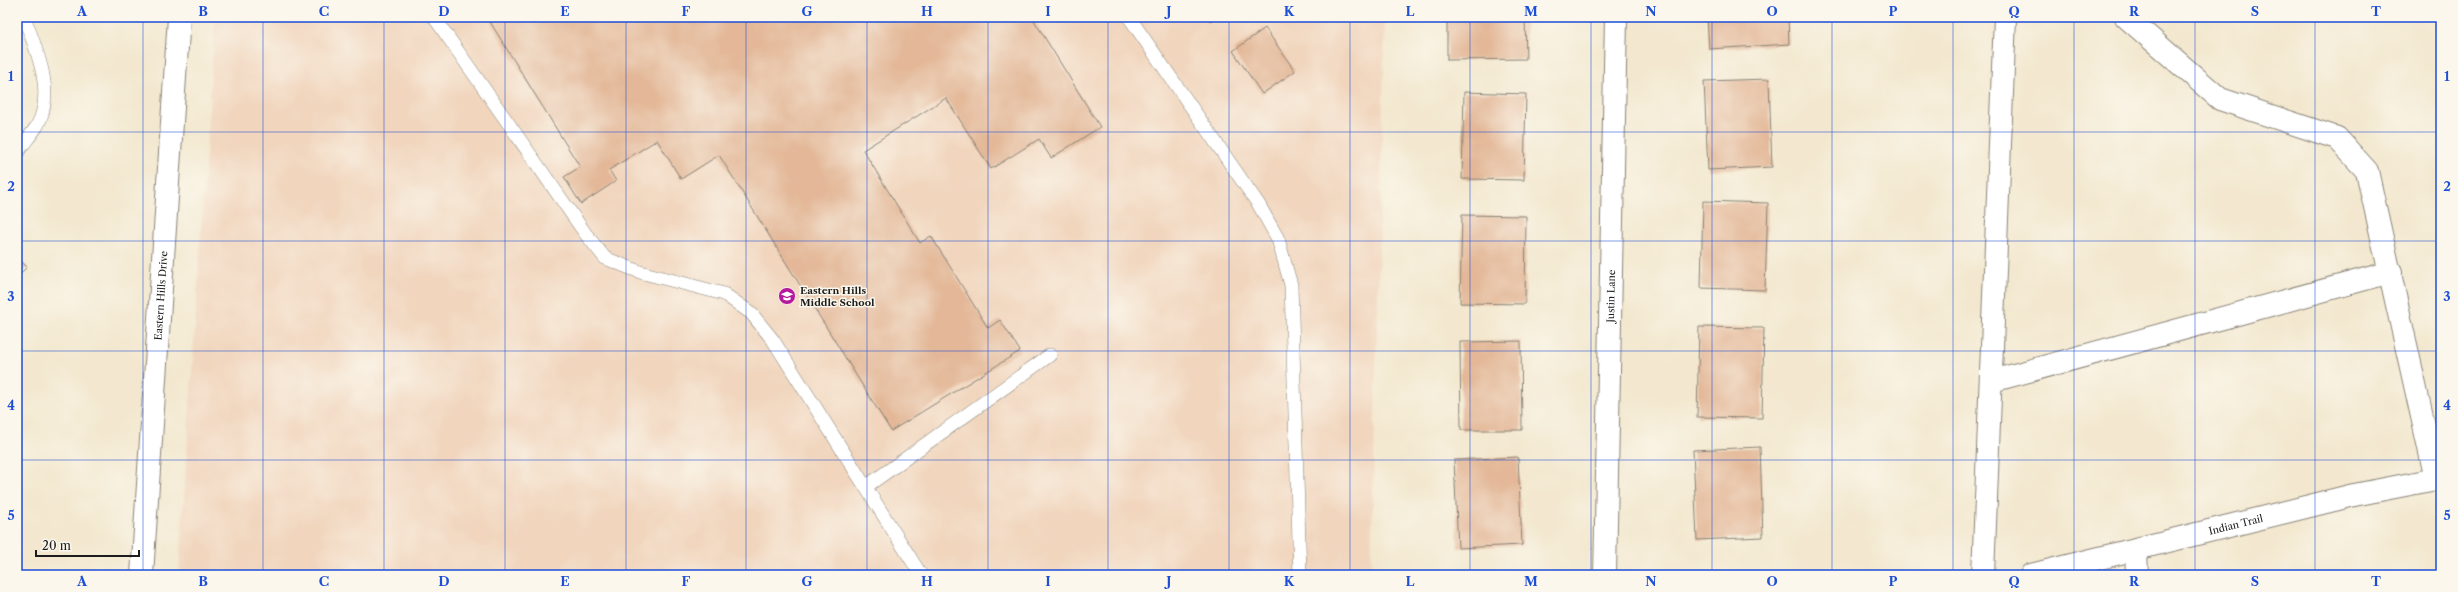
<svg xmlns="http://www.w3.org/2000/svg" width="2458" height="592" viewBox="0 0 2458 592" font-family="'Libre Caslon Text',serif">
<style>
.built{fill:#f1d5bd}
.building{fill:#e3b797}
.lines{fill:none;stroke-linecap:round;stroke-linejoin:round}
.lane-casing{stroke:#888276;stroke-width:14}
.street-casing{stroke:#888276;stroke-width:24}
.secondary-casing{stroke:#888276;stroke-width:24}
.lane{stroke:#fff;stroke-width:13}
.street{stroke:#fff;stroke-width:22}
.secondary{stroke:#fff;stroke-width:22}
.grid{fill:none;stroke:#1d4ed8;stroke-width:1;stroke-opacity:0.55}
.labels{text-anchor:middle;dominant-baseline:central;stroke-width:3;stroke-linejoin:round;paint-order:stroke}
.poi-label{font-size:10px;font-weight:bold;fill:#1c1c1c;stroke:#fbf7ec;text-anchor:start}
.street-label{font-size:10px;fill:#1c1c1c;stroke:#fbf7ec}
.neatline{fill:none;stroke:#1d4ed8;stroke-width:1.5}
.grid-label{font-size:13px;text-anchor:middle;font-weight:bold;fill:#1d4ed8}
</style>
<rect width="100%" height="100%" fill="#fbf7ec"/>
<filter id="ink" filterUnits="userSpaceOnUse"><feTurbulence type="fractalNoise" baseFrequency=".025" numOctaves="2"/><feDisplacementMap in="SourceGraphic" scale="8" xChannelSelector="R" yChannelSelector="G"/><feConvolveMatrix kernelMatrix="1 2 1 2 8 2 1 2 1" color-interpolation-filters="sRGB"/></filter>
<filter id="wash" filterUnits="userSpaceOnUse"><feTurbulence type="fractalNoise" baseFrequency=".012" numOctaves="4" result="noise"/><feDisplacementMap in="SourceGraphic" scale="16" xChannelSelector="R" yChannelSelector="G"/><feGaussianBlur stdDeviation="0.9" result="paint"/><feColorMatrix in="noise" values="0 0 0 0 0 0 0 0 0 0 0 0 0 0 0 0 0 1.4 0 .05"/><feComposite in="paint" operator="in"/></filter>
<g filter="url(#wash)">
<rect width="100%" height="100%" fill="#f3e8cf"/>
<path class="built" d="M215,17H1385L1371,575H179Z"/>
<g id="blocks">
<path class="building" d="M487,17H1032L1100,127L1051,158L1039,139L991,169L946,98L863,150L920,243L931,236L988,328L1000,320L1020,351L891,431L719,155L681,179L657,140L609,170L616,181L581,204L564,177L580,167Z
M1207,17H1215L1210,21Z
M1447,17H1525L1526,59L1447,60Z
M1707,17H1788L1789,44L1709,49Z
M1265,28L1295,71L1262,94L1233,51Z
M1769,79L1772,167L1708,170L1704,81Z
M1464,92L1526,94L1524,180L1462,179Z
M1703,201L1768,203L1765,290L1701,288Z
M1462,215L1526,216L1525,304L1460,303Z
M17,257L27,267L17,277Z
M1699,327L1764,328L1762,418L1697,417Z
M1521,341L1522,430H1461L1460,342Z
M1760,447L1763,537L1697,540L1693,450Z
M1518,457L1522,545L1458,548L1454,460Z"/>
</g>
</g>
<g filter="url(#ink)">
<use href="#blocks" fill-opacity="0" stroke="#888276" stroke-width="1"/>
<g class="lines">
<g class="lane-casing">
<path id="lane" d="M434,17L585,233L605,258L640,272L724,294L751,313L773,340L921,575
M1129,17L1259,205L1278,239L1291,285L1300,575
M17,153C23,144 31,135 37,126C56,92 36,49 24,17
M867,486L1050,355"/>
</g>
<g class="street-casing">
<g id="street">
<path d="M2126,17L2220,99L2337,138L2367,171L2436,479"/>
<path d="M1992,381L2391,272"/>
<path d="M2136,549L2137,575"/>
<path id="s1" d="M142,575L179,17"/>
<path id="s2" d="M1605,575L1616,17"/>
<path d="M1983,575L2005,17"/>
</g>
</g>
<g class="secondary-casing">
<g id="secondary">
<path id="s3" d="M2031,575L2354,495L2441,478"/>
</g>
</g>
<use href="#lane" class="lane"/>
<use href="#street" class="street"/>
<use href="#secondary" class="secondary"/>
</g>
</g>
<path class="grid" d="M143,17V575M263,17V575M384,17V575M505,17V575M626,17V575M746,17V575M867,17V575M988,17V575M1108,17V575M1229,17V575M1350,17V575M1470,17V575M1591,17V575M1712,17V575M1832,17V575M1953,17V575M2074,17V575M2195,17V575M2315,17V575M17,132H2441M17,241H2441M17,351H2441M17,460H2441"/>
<defs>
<g id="school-disc" transform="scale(0.9)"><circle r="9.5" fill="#b5179e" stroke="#fbf7ec"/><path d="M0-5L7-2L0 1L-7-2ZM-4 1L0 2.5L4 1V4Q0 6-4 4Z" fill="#fff"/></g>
</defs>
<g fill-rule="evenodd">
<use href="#school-disc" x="787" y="296"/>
</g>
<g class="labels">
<g class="poi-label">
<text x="800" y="290">Eastern Hills<tspan x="800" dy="12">Middle School</tspan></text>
</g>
<g class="street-label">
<text stroke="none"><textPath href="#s1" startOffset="280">Eastern Hills Drive</textPath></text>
<text stroke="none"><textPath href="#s2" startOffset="279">Justin Lane</textPath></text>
<text stroke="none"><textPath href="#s3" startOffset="211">Indian Trail</textPath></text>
</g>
</g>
<rect width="2458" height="592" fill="none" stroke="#fbf7ec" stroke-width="44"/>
<path d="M36 550v6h103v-6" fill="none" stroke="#1c1c1c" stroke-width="2"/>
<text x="42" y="550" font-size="12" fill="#1c1c1c" stroke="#fbf7ec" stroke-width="3" paint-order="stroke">20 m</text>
<rect x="22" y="22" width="2414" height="548" class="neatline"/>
<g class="grid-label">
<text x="82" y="16">A</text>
<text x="203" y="16">B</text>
<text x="324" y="16">C</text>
<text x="444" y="16">D</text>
<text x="565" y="16">E</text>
<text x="686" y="16">F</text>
<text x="807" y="16">G</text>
<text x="927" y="16">H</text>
<text x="1048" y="16">I</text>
<text x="1169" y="16">J</text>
<text x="1289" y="16">K</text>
<text x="1410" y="16">L</text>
<text x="1531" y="16">M</text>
<text x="1651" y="16">N</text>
<text x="1772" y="16">O</text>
<text x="1893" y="16">P</text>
<text x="2014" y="16">Q</text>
<text x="2134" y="16">R</text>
<text x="2255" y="16">S</text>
<text x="2376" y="16">T</text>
<text x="11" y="81">1</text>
<text x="2447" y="81">1</text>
<text x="11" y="191">2</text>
<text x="2447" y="191">2</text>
<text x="11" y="301">3</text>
<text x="2447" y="301">3</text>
<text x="11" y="410">4</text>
<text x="2447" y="410">4</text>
<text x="11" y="520">5</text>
<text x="2447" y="520">5</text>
<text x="82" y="586">A</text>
<text x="203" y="586">B</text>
<text x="324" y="586">C</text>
<text x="444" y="586">D</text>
<text x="565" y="586">E</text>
<text x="686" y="586">F</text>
<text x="807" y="586">G</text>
<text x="927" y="586">H</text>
<text x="1048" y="586">I</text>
<text x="1169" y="586">J</text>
<text x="1289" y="586">K</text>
<text x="1410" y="586">L</text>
<text x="1531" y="586">M</text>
<text x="1651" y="586">N</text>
<text x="1772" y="586">O</text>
<text x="1893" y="586">P</text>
<text x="2014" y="586">Q</text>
<text x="2134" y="586">R</text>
<text x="2255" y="586">S</text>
<text x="2376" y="586">T</text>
</g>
</svg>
